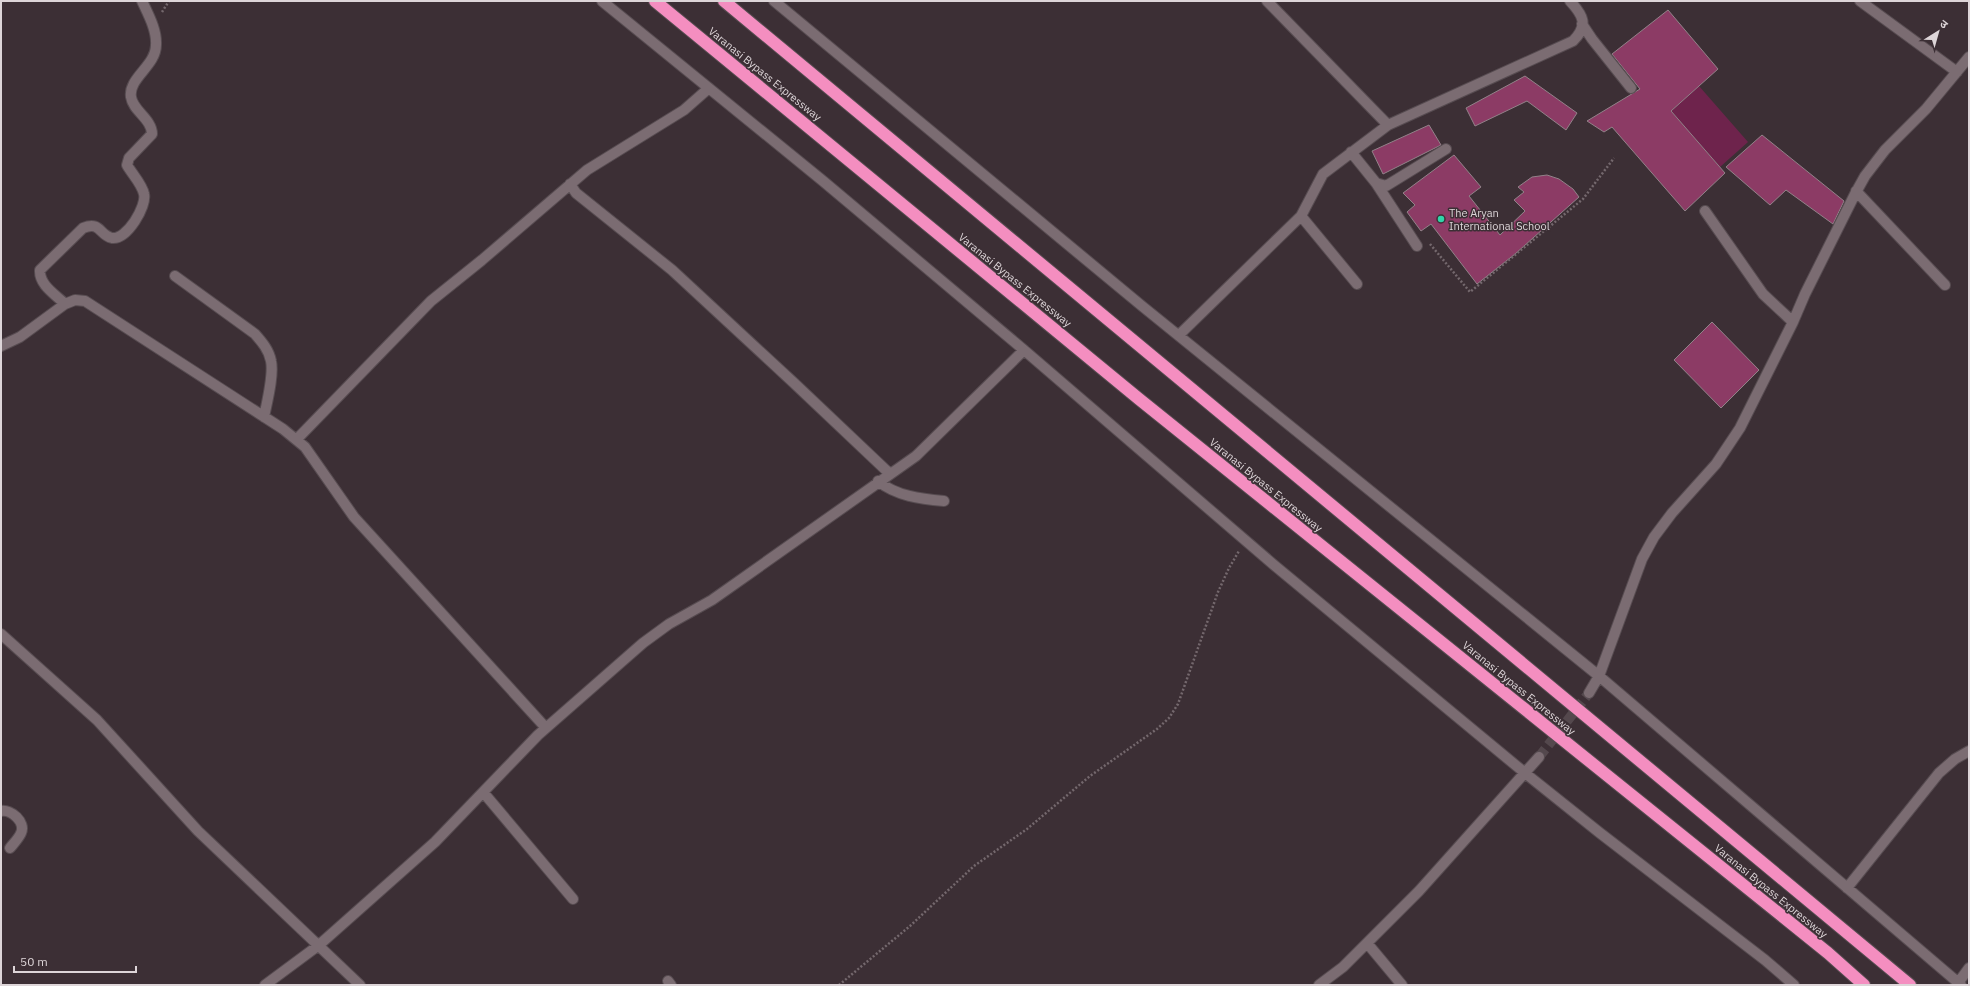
<svg xmlns="http://www.w3.org/2000/svg" width="1970" height="986" viewBox="0 0 1970 986" font-family="'IBM Plex Sans','Noto Sans Devanagari',sans-serif">
<style>
.green{fill:#6e234c}
.building{fill:#8c3b65;stroke:#928289}
.lines{fill:none;stroke-linecap:round;stroke-linejoin:round}
.minor-tunnel{stroke:#54484d;stroke-width:10;stroke-dasharray:10 5;stroke-linecap:butt}
.minor-casing{stroke:#574c51;stroke-width:12}
.highway-casing{stroke:#574c51;stroke-width:14}
.path{stroke:#74686d;stroke-width:2.5;stroke-dasharray:2 2;stroke-linecap:butt}
.minor{stroke:#7b6c72;stroke-width:10}
.highway{stroke:#f48ec0;stroke-width:12}
.poi-dot{fill:#30d4a9;stroke:#3c2f35;stroke-width:1.5}
.labels{text-anchor:middle;dominant-baseline:central;stroke-width:3;stroke-linejoin:round;paint-order:stroke}
.street-label{font-size:11px;fill:#ddd5d8;stroke:#3c2f35}
.poi-label{font-size:11px;fill:#ddd5d8;stroke:#3c2f35;text-anchor:start}
</style>
<rect width="100%" height="100%" fill="#3c2f35"/>
<path class="green" d="M1699,86L1748,142L1720,167L1671,111Z"/>
<path class="building" d="M1668,10L1718,69L1671,111L1725,173L1685,211L1612,127L1604,132L1587,121L1640,89L1612,54Z
M1525,76L1577,113L1566,130L1527,101L1475,126L1466,108Z
M1429,125L1441,145L1383,174L1372,151Z
M1762,135L1844,201L1833,224L1786,190L1770,205L1726,167Z
M1454,155L1481,187L1469,196L1500,235L1525,211L1514,200L1524,192L1518,187L1532,177L1547,175L1559,179L1573,189L1579,197L1515,254L1477,284L1431,224L1421,231L1407,212L1415,205L1403,193Z
M1712,322L1759,370L1721,408L1674,360Z"/>
<g class="lines">
<path class="minor-tunnel" d="M1539,757L1589,693"/>
<g class="minor-casing">
<path id="minor" d="M602,1L823,181L1024,350L1274,565L1525,773L1600,833L1765,960L1794,985
M774,1L1142,306L1599,676L1961,985
M1860,1L1957,72
M1582,24L1592,39L1631,88
M1388,125L1573,41C1589,25 1583,15 1570,1
M1351,152L1376,183L1386,186L1446,149
M1376,183L1417,246
M570,184L576,193L672,270L794,383L889,473
M1856,191L1945,285
M1705,211L1763,294L1793,322
M1301,216L1357,284
M175,276L255,334C262,342 269,350 271,361C274,375 267,402 264,417
M65,304C55,294 39,285 40,270L83,228C101,221 99,235 112,238C127,240 147,206 144,194C142,184 132,174 127,165L129,158L152,134C152,119 133,111 131,97C128,78 156,66 156,45C157,30 148,14 142,1
M1179,335L1301,216L1323,174L1388,125L1267,1
M1,346L20,337L65,304L75,300L85,301L283,429L305,447L354,517L546,728
M297,439L431,301L482,260L587,170L684,110L709,88
M878,481C896,496 921,499 944,501
M1,634L97,720L198,831L360,985
M1589,693L1599,676L1642,559L1654,537L1672,513L1716,464L1740,428L1793,322L1805,294L1855,194L1865,176L1885,150L1926,109L1969,57
M483,792L573,899
M1,811C11,809 26,822 21,833C19,838 14,843 10,848
M1847,888L1939,773L1955,759L1969,751
M1367,943L1402,985
M668,981L671,985
M1958,983L1969,968
M265,985L319,945L435,842L538,735L643,643L669,624L712,600L916,456L1024,350
M1319,985L1343,967L1419,891L1539,757"/>
</g>
<g class="highway-casing">
<path id="highway" d="M655,1L1139,399L1828,953L1864,985
M724,1L1910,985"/>
</g>
<path class="path" d="M162,12L169,1
M1430,244L1470,292L1583,199L1614,158
M839,985L910,926L974,866L1027,829L1090,776L1157,729L1169,718L1178,704L1218,592L1229,568L1239,551"/>
<use href="#minor" class="minor"/>
<use href="#highway" class="highway"/>
</g>
<circle class="poi-dot" cx="1441" cy="219" r="4"/>
<g class="labels">
<g class="street-label">
<text transform="translate(765 74) rotate(39)">Varanasi Bypass Expressway</text>
<text transform="translate(1015 280) rotate(39)">Varanasi Bypass Expressway</text>
<text transform="translate(1266 485) rotate(39)">Varanasi Bypass Expressway</text>
<text transform="translate(1519 688) rotate(39)">Varanasi Bypass Expressway</text>
<text transform="translate(1771 891) rotate(39)">Varanasi Bypass Expressway</text>
</g>
<g class="poi-label">
<text x="1449" y="213">The Aryan<tspan x="1449" dy="13">International School</tspan></text>
</g>
</g>
<rect width="1970" height="986" fill="none" stroke="#ddd5d8" stroke-width="4"/>
<g transform="translate(1938 32) rotate(37)" stroke="#3c2f35" stroke-width="3" paint-order="stroke">
<path d="M0-3L7 15L0 10L-7 15Z" fill="#ddd5d8"/>
<text y="-6" font-size="11" font-weight="bold" text-anchor="middle" fill="#ddd5d8">उ</text>
</g>
<path d="M14 966v6h122v-6" fill="none" stroke="#ddd5d8" stroke-width="2"/>
<text x="20" y="966" font-size="12" fill="#ddd5d8" stroke="#3c2f35" stroke-width="3" paint-order="stroke">50 m</text>
</svg>
